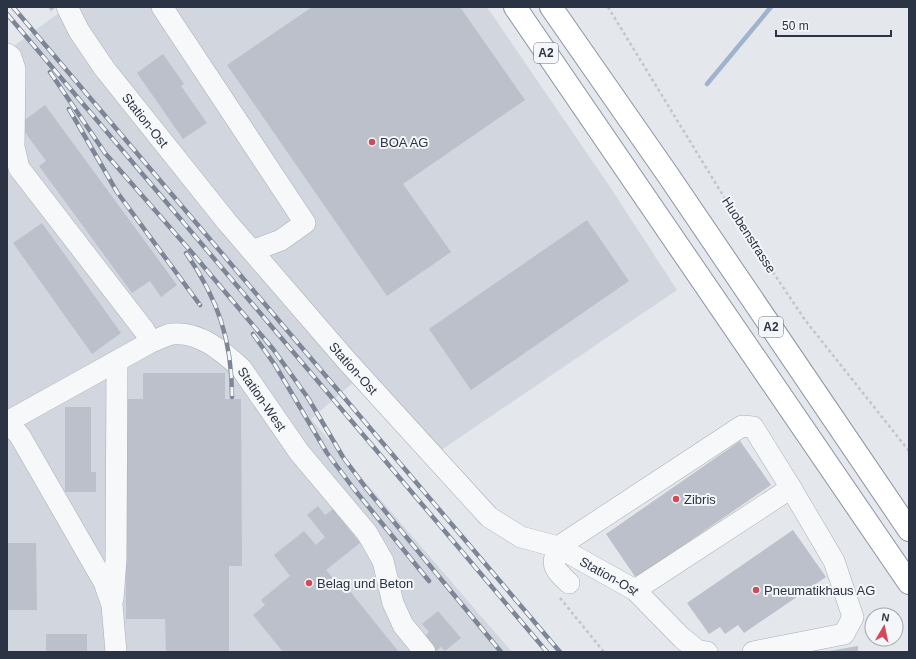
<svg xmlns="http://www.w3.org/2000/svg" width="916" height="659" viewBox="0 0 916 659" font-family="Arial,sans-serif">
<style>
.built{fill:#d2d6de}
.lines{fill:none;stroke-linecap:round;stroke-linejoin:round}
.stream{stroke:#9fb4cc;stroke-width:4.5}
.building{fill:#bbc0ca}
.minor-casing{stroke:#a9aeb7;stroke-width:22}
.highway-casing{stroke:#8b94a3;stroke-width:24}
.path{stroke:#c2c5cb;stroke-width:2.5;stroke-dasharray:3 3;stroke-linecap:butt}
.minor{stroke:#f7f8fa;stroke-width:21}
.highway{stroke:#fff;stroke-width:22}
.rail-casing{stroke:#7d8696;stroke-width:4.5}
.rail{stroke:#f4f6f9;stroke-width:3;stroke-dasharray:9;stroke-linecap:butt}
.poi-dot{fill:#d1495b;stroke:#f4f6f9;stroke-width:1.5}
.labels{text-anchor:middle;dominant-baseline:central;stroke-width:4;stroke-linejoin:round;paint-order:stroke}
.shield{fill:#f4f6f9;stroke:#676e7b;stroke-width:1}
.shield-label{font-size:12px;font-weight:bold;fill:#2b3445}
.street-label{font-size:13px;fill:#2b3445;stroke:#f4f6f9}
.poi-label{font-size:13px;fill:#2b3445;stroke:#f4f6f9;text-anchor:start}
</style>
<rect width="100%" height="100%" fill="#e4e7ec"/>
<path class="built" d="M67,7H487L610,187L677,290L428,459L355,381L311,419L512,652H7V51Z"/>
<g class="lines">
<path class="stream" d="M707,84L771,7"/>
</g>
<path class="building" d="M48,7H54L55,8L51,11Z
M312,7H460L525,100L403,184L451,252L387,296L227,65Z
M163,54L184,84L181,86L207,123L183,139L137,73Z
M45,105L177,285L161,297L150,281L132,293L39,166L46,161L19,124Z
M587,220L629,281L471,390L429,329Z
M42,223L121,333L92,354L13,243Z
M143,373H225V399H241L242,566H229V652H166L165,619H126L125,399H143Z
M65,407H91V472H96V492H65Z
M740,441L771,485L636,578L606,534Z
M318,506L325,515L333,509L360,543L326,570L345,593L349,590L398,651L397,652H283L253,615L265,605L261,600L290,576L274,555L304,531L316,545L325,537L307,515Z
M793,530L826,577L744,633L738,625L725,634L720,627L709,634L687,603Z
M7,543H36L37,610H7Z
M438,611L461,638L445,651L441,647L435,652H430L420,640L429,632L422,624Z
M46,634H87V652H46Z
M858,646V652H829V651Z"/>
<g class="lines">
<g class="minor-casing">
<g id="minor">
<path id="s1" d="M67,7L79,31L104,68L227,222L347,361L489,517L521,537L558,547L635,590L682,638L698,651L707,652"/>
<path d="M162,7L305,223L281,240L252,251"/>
<path d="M7,54L11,57L15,69L14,147L19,168L144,330L151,342"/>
<path id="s2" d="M7,422L151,342C158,340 165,335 172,334C199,331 222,351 241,368L299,452L367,533L383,561L393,603L403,625L425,652"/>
<path d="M8,422L20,436L104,582L112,605L116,652"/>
<path d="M569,583C555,570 550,566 558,547L742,426L753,427L791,488L834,561L853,617L844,634L753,652"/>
<path d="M635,590L791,488"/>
<path d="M113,599L116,560L117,362"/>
</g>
</g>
<g class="highway-casing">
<path id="highway" d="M515,7L909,583
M551,7L668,175L909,530"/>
</g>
<path class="path" d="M608,7L738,220L805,320L909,451
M560,598L604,652"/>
<use href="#minor" class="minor"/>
<use href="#highway" class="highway"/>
<g class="rail-casing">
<path id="rail" d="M13,7L560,652
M7,14L547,652
M50,72L105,153L194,255L273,349L308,398L343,457L366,488L501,652
M69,109L117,192L200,305
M186,253C218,299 232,340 232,397
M253,334L275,365L327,453L354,489L429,581"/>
</g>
<use href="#rail" class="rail"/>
</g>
<g class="poi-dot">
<circle cx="372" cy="142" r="4"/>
<circle cx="676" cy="499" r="4"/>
<circle cx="309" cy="583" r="4"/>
<circle cx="756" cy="590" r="4"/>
</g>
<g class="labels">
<g class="shield">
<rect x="534" y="43" width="24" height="20" rx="3"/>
<rect x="759" y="317" width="24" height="20" rx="3"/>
</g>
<g class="shield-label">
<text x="546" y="53">A2</text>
<text x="771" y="327">A2</text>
</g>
<g class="street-label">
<text stroke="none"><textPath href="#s1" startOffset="138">Station-Ost</textPath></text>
<text transform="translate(749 235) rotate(57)">Huobenstrasse</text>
<text stroke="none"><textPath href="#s1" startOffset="462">Station-Ost</textPath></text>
<text stroke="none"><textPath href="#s2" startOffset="304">Station-West</textPath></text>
<text stroke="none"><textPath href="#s1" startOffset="798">Station-Ost</textPath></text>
</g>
<g class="poi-label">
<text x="380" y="142">BOA AG</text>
<text x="684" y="499">Zibris</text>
<text x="317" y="583">Belag und Beton</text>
<text x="764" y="590">Pneumatikhaus AG</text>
</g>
</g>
<rect width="916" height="659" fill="none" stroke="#2b3445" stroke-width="16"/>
<g transform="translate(884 627) rotate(9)"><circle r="19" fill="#f4f6f9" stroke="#a4a8b1"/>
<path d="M0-3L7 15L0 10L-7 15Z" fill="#d1495b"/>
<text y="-6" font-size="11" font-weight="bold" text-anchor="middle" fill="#2b3445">N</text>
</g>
<path d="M776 30v6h115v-6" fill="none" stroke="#2b3445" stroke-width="2"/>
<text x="782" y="30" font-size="12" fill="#2b3445" stroke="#f4f6f9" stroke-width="3" paint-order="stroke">50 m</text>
</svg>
